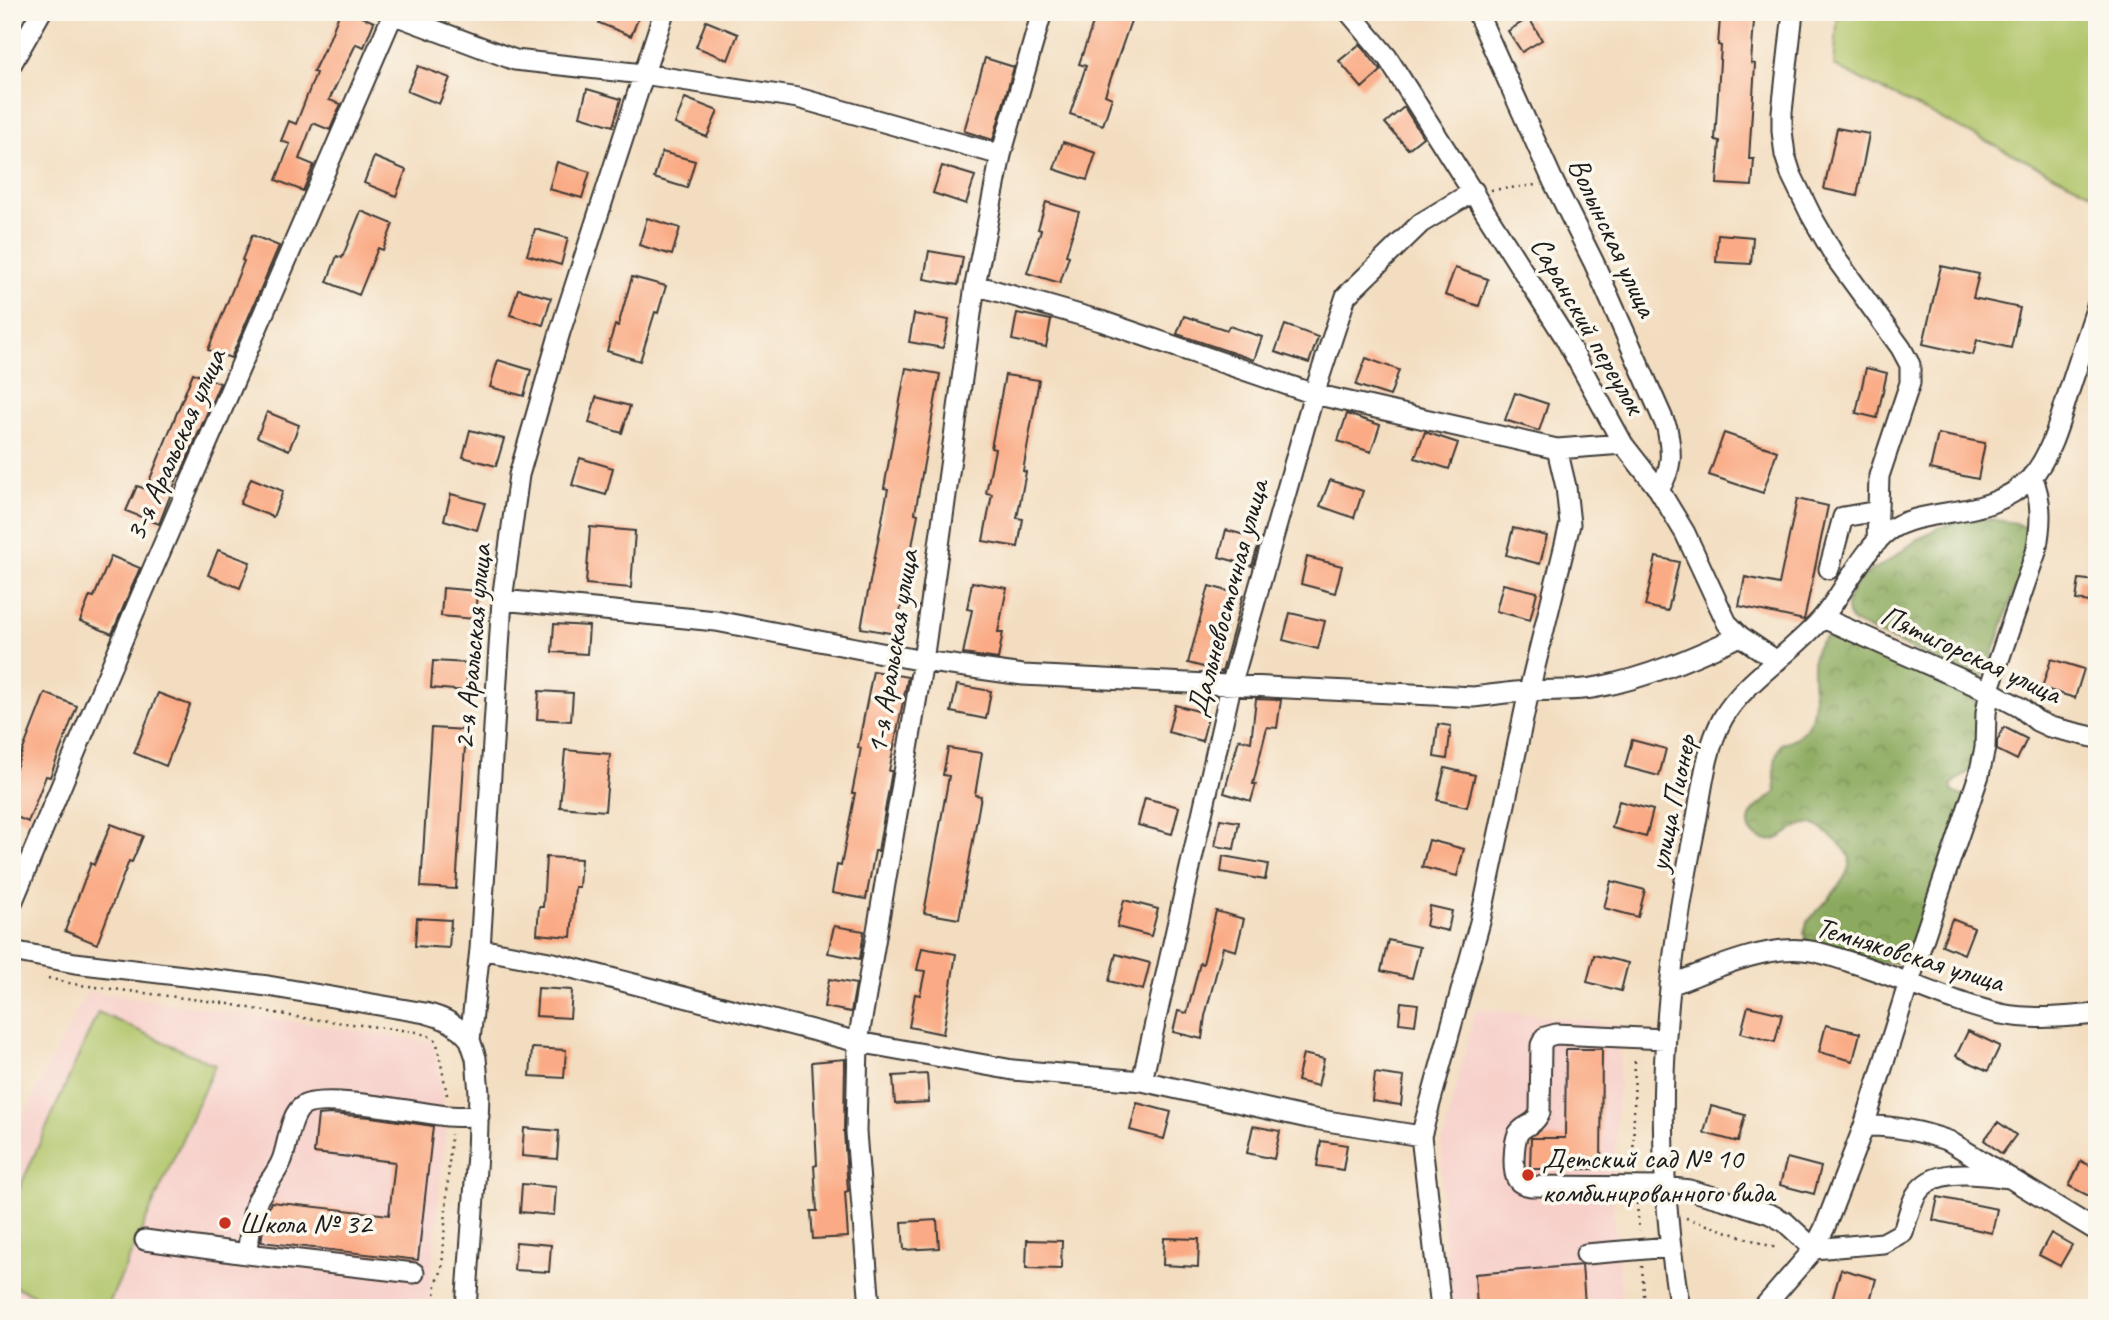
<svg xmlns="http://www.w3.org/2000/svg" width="2109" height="1320" viewBox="0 0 2109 1320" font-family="Caveat,sans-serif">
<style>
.built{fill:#f7d0ca}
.forest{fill:url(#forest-crowns);stroke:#54633d;stroke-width:2}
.green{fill:#b1c56a;stroke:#667043;stroke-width:2}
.building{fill:#faab85}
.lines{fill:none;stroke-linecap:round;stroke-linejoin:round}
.minor-casing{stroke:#3c3935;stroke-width:23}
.path{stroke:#3c3935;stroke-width:2.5;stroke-dasharray:2 5;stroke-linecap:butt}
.minor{stroke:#fff;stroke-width:19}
.poi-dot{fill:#c8321e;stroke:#fbf7ec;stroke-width:2.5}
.labels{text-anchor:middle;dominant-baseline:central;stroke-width:7;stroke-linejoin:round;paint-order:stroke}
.street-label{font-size:30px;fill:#1c1c1c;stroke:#fbf7ec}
.poi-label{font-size:30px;fill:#1c1c1c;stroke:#fbf7ec;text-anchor:start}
</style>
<defs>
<pattern id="forest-crowns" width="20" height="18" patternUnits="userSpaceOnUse" patternTransform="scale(1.75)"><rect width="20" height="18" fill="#8caa5e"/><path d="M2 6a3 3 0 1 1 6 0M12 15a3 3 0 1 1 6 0" fill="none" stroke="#728a4d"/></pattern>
</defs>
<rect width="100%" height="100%" fill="#fbf7ec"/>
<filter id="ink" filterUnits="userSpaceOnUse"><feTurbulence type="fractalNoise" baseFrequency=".0143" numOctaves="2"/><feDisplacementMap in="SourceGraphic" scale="14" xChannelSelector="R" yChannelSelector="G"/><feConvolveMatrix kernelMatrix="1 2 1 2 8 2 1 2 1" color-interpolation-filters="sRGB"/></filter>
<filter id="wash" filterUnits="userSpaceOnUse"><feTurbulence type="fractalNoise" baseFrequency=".00686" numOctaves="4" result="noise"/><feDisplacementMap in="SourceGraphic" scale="28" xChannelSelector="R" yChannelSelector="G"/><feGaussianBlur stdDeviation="1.57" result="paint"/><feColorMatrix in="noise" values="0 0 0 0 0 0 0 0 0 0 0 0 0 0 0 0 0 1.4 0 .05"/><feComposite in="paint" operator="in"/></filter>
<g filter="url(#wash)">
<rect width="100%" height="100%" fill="#f3ddc0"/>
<path class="built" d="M87,991L433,1042L447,1121L428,1308H12V1138Z
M1476,1008L1621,1025L1613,1214L1623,1308H1452L1441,1206L1442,1144Z"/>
<path class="forest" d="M1989,519L2016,523L2027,528L2030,535V544L1987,672L1982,677H1975L1854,623C1838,607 1852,585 1868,573C1874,569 1881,566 1887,562C1907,548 1927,530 1952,523C1964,519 1977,520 1989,519Z
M1830,635C1868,644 1902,664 1936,681C1950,688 1969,694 1979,706L1976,766L1951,785L1953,792L1965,797L1915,957C1883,974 1837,952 1806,941L1804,933L1807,922C1819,909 1856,874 1849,856C1846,849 1840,844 1834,839C1828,834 1820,826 1812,824C1792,821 1778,851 1757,837C1752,835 1749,829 1749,824C1748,809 1767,801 1776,792C1775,776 1772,759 1781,744C1845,725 1788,653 1830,635Z"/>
<path class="green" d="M1838,12H2097V184L2091,193L1834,66Z
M98,1012L215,1065L107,1308H63L12,1285V1205Z"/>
<g id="blocks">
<path class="building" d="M340,12H351L374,22L364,47L356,44L329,100L341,104L330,130L313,123L299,159L314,165L303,191L276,180L290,144L281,141L289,121L296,124L316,73L313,72L324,49L325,50Z
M603,12H641L631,36L599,23Z
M1097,12H1134L1105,95L1112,98L1103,125L1070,114L1086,66L1079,64Z
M1529,18L1542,40L1522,52L1508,31Z
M1720,18L1754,21L1751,63L1755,64L1749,159H1754L1752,186L1717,184L1720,141L1715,140L1721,46L1718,45Z
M706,21L738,34L728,60L696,47Z
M1360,44L1381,71L1362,88L1339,61Z
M985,58L1014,67L993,140L964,131Z
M418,66L450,78L439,104L407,91Z
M587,89L621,99L613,126L580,116Z
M685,98L718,111L707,137L675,124Z
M1404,107L1423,137L1408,149L1385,123Z
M1837,128L1869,134L1857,196L1824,189Z
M1063,142L1096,153L1087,180L1054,169Z
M662,152L695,161L687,188L654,178Z
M374,157L406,170L396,196L364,183Z
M557,162L590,172L582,198L549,189Z
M942,166L975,176L966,204L933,193Z
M1046,202L1079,212L1066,255L1069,256L1060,283L1027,273L1041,230L1038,229Z
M361,211L393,224L383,250L378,248L359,295L327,282L337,256L342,258Z
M647,218L680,228L672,255L639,245Z
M535,229L568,238L561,265L527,255Z
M1718,234L1753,237L1751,264L1716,262Z
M252,235L279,246L231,358L208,350L244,261L242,260Z
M929,251L963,257L958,285L924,279Z
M1941,266L1979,274L1973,298L2020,308L2011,348L1977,340L1973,355L1923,344Z
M1455,268L1488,279L1479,306L1445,295Z
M632,277L666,286L658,313L655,312L640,361L607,351L615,325L618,326Z
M518,289L551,298L543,325L510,315Z
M1017,313L1051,320L1046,347L1012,340Z
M914,314L949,320L943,348L909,342Z
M1184,316L1227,330L1229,326L1262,337L1254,360L1177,334Z
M1285,325L1318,337L1309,363L1275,352Z
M1366,358L1399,370L1390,396L1356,385Z
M498,360L531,370L524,396L490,387Z
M906,368L940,374L915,513L918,514L896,634L861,628L888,489L884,488Z
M1866,368L1887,373L1877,418L1856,413Z
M193,373L220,383L180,476H178L159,524L126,511L137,486L146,489Z
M1005,375L1039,380L1023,471L1026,472L1017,518L1023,519L1018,547L983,541L992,494L986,493L995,449L991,448Z
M1515,393L1548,404L1539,431L1505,420Z
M596,397L630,406L622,433L589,423Z
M267,412L299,425L289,450L257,437Z
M1347,414L1380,425L1371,452L1338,441Z
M470,430L504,439L496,466L463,457Z
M1425,432L1458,443L1449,469L1415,458Z
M1724,433L1777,451L1763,493L1709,475Z
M1938,434L1985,443L1978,479L1930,469Z
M580,458L613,468L606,495L572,485Z
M251,478L283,491L273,517L240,504Z
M1330,480L1363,491L1354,518L1320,506Z
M451,494L485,503L477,530L444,520Z
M1797,499L1828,506L1804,620L1739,606L1745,577L1779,584Z
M590,527L635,531L631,588L586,584Z
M1513,528L1547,536L1540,564L1506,555Z
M1226,530L1260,539L1252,566L1219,557Z
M218,550L250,562L240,588L208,575Z
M111,556L140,568L112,634L80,621L90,596L94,597Z
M1307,557L1342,566L1335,593L1301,584Z
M1656,557L1679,562L1668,611L1645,606Z
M2079,579L2097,581V603L2076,600Z
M972,582L1007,588L998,632H1003L998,659L963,654L972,610L967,609Z
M1503,584L1537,592L1530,620L1496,611Z
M1209,586L1243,595L1222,672L1188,663Z
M443,588L477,591L475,619L441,616Z
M1290,613L1325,621L1318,649L1283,640Z
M554,624L589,626L587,654L552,652Z
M2051,659L2084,669L2075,698L2042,688Z
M433,661L468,663L466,691L431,688Z
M873,671L908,677L889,771H892L878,851H875L866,899L832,893L837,865L841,866L855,793H852L861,748L858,747Z
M957,685L991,691L986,719L951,712Z
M539,691L573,693L571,721L537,719Z
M45,693L77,706L50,777L46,776L28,822L12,815V778Z
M158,693L190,705L166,766L134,753Z
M1256,699L1281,700L1277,728L1267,727L1253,784H1256L1251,801L1224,793L1239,739L1251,742Z
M1175,705L1209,714L1202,741L1168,732Z
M1438,724L1451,726L1447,759L1434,757Z
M2004,727L2027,739L2017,760L1997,750V741Z
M431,728L466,730L456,889L421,887Z
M1632,740L1666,749L1659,776L1625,767Z
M948,748L982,753L975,795L981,796L959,919L924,913L949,776L943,775Z
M565,750L610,754L605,811L560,807Z
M1445,768L1475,775L1467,807L1437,800Z
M1145,798L1179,807L1172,834L1138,825Z
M1619,801L1653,810L1646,837L1612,828Z
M1220,819L1239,822L1234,849L1215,846Z
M111,824L143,836L132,862L129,861L97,944L65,931L91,863L94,865Z
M1429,840L1464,849L1457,876L1422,867Z
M1223,856L1268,864L1265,880L1221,872Z
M546,857L581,859L579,887H575L571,937L537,934L539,907H543Z
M1611,881L1645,890L1638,917L1604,908Z
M1124,900L1158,909L1151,936L1117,927Z
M1430,906L1452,911L1448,931L1426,926Z
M1216,911L1244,919L1236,951L1223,947L1205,1016L1202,1039L1173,1032L1178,1011L1187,1013L1200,963L1203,964Z
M417,918L451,920L449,948L415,946Z
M1952,919L1974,928L1964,954L1942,945Z
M834,926L864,931L860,959L828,953Z
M1388,940L1420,947L1412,978L1381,971Z
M922,948L956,954L943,1034L909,1027L915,994L920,995L925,971L917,970Z
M1116,954L1150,963L1143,990L1109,981Z
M1594,955L1628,963L1621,991L1587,982Z
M829,979L856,984L851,1012L824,1007Z
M538,988L572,990L570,1018L536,1016Z
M1401,1002L1418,1004L1415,1025L1399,1023Z
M1748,1006L1782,1014L1775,1042L1741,1033Z
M1826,1025L1860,1033L1853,1061L1819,1052Z
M1968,1031L2000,1046L1988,1071L1956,1056Z
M532,1048L566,1050L564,1078L530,1076Z
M1566,1049H1602L1601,1169H1530L1531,1138H1565Z
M1303,1054L1324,1059L1318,1086L1297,1081Z
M845,1059L844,1132L848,1191L845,1192L848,1237L813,1239L811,1211H817L814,1166L817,1165L812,1062Z
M1375,1073L1404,1077L1401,1105L1372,1101Z
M927,1074L929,1102L895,1104L893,1076Z
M1137,1103L1171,1112L1164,1139L1130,1130Z
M1711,1106L1745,1115L1738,1142L1704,1133Z
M330,1114L371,1117L433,1126L418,1260L261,1242L265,1217L271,1202L389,1215L395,1162L314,1153L318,1115Z
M1998,1122L2016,1135L2002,1154L1984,1140Z
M1253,1126L1280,1131L1274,1159L1247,1153Z
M524,1128L559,1131L557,1159L522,1156Z
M1321,1141L1347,1145L1343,1170L1317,1166Z
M1787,1158L1821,1167L1814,1194L1780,1185Z
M2081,1161L2097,1169V1200L2069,1186Z
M522,1184L556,1187L554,1215L520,1212Z
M1938,1197L1997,1209L1992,1233L1933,1220Z
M937,1220L939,1248L904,1250L902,1222Z
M2051,1233L2072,1245L2060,1266L2039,1255Z
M1164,1238L1199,1239L1198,1267L1163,1265Z
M1027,1240L1062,1241L1061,1269L1026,1268Z
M516,1242L551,1245L549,1272L514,1270Z
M1582,1265L1585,1304L1538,1308H1477L1475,1274Z
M1841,1269L1876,1279L1868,1308H1830Z"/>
</g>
</g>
<g filter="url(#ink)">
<use href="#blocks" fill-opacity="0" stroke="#3c3935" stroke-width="2"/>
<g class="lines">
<g class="minor-casing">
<path id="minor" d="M387,12L515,60L643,74L798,98L1001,155
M1349,12L1387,57L1564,336L1623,444L1659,490L1685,533L1727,623L1740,636L1777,661
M1477,12L1554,183L1594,263L1667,428C1672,454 1673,466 1659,490
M1793,12L1782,112V131L1785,155L1791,174L1811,215L1837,260L1901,348L1910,365V383L1879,476L1877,542
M12,63L41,12
M975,285L1101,321L1314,394L1557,449L1623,444
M1829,569L1843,517L1878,511
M502,600L716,621L923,661L1023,675L1474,697C1492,695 1510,692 1528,691C1551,689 1574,692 1598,687C1647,678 1694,657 1740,636
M1823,618L1997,695L2021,708L2037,721L2050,727L2097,738
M12,903L132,617L394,12
M480,949L549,962L858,1042L1013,1070L1142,1081L1308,1118L1421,1136
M12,951L75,963L268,986L425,1013C445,1018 457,1024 470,1040
M1670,985C1709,971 1761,946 1803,950C1819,951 1834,957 1850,962C1900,977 1949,1002 2001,1014C2031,1020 2066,1017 2097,1014
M1665,1039L1556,1034L1545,1037L1541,1045L1540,1112C1534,1127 1524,1124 1518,1134C1514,1142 1512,1172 1517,1179C1520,1184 1526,1185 1531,1186L1665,1187L1689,1190L1725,1200L1770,1214L1785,1222L1814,1249L1883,1243L1903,1232C1907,1220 1910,1205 1916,1195C1933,1165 1982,1175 2010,1178
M1142,1081L1231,686L1314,394L1346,296L1421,223L1474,191
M1864,1126C1895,1125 1921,1131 1949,1141L2097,1231
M145,1240L247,1254L414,1273
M247,1254C250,1237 250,1218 257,1201C264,1187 276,1175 282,1160C288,1145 290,1114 303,1106C322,1093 420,1113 447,1116C457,1117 468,1116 479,1116
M1586,1254L1670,1247
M466,1308L477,1154L479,1093L476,1058L470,1040L480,949L502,600L519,475L560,332L664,12
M870,1308L856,1132L858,1042L923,661L975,285L1001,155L1042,12
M1441,1308L1421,1136L1480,922L1529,691L1570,524L1566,487L1557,449
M1680,1308C1651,1147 1662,988 1695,828C1702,792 1705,750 1723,718C1744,681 1795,651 1823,617C1843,593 1864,549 1888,531C1915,512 1959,515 1991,503C2005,498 2020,489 2031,478C2051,455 2060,420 2069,391C2078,363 2088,334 2097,306
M1763,1308L1814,1249L1825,1227L1864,1126L1909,982L1979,775L1985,748L1986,713L1991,683L2036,552C2041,526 2043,502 2032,476"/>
</g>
<path class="path" d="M1491,190L1536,185
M48,978L73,984L224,1003L296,1017L417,1032L434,1038L437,1043L448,1100
M1633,1168L1635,1056
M1637,1203L1639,1231
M1686,1218L1776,1248
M1642,1266L1645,1308
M434,1308L436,1285L442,1269L451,1134"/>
<use href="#minor" class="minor"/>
</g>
</g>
<g class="poi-dot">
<circle cx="1528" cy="1175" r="7"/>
<circle cx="225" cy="1223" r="7"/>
</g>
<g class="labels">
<g class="street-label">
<text transform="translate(1613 237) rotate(65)">Волынская улица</text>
<text transform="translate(1588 325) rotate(60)">Саранский переулок</text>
<text transform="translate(175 445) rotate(-66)">3-я Аральская улица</text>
<text transform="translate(1227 598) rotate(-75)">Дальневосточная улица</text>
<text transform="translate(472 647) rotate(-85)">2-я Аральская улица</text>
<text transform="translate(892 652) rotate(-81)">1-я Аральская улица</text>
<text transform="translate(1971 654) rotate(25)">Пятигорская улица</text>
<text transform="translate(1672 803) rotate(-78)">улица Пионер</text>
<text transform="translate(1910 954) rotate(17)">Темняковская улица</text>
</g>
<g class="poi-label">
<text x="1542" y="1158">Детский сад № 10<tspan x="1542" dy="34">комбинированного вида</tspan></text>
<text x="239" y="1223">Школа № 32</text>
</g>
</g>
<rect width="2109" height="1320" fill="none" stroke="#fbf7ec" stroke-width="42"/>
</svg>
